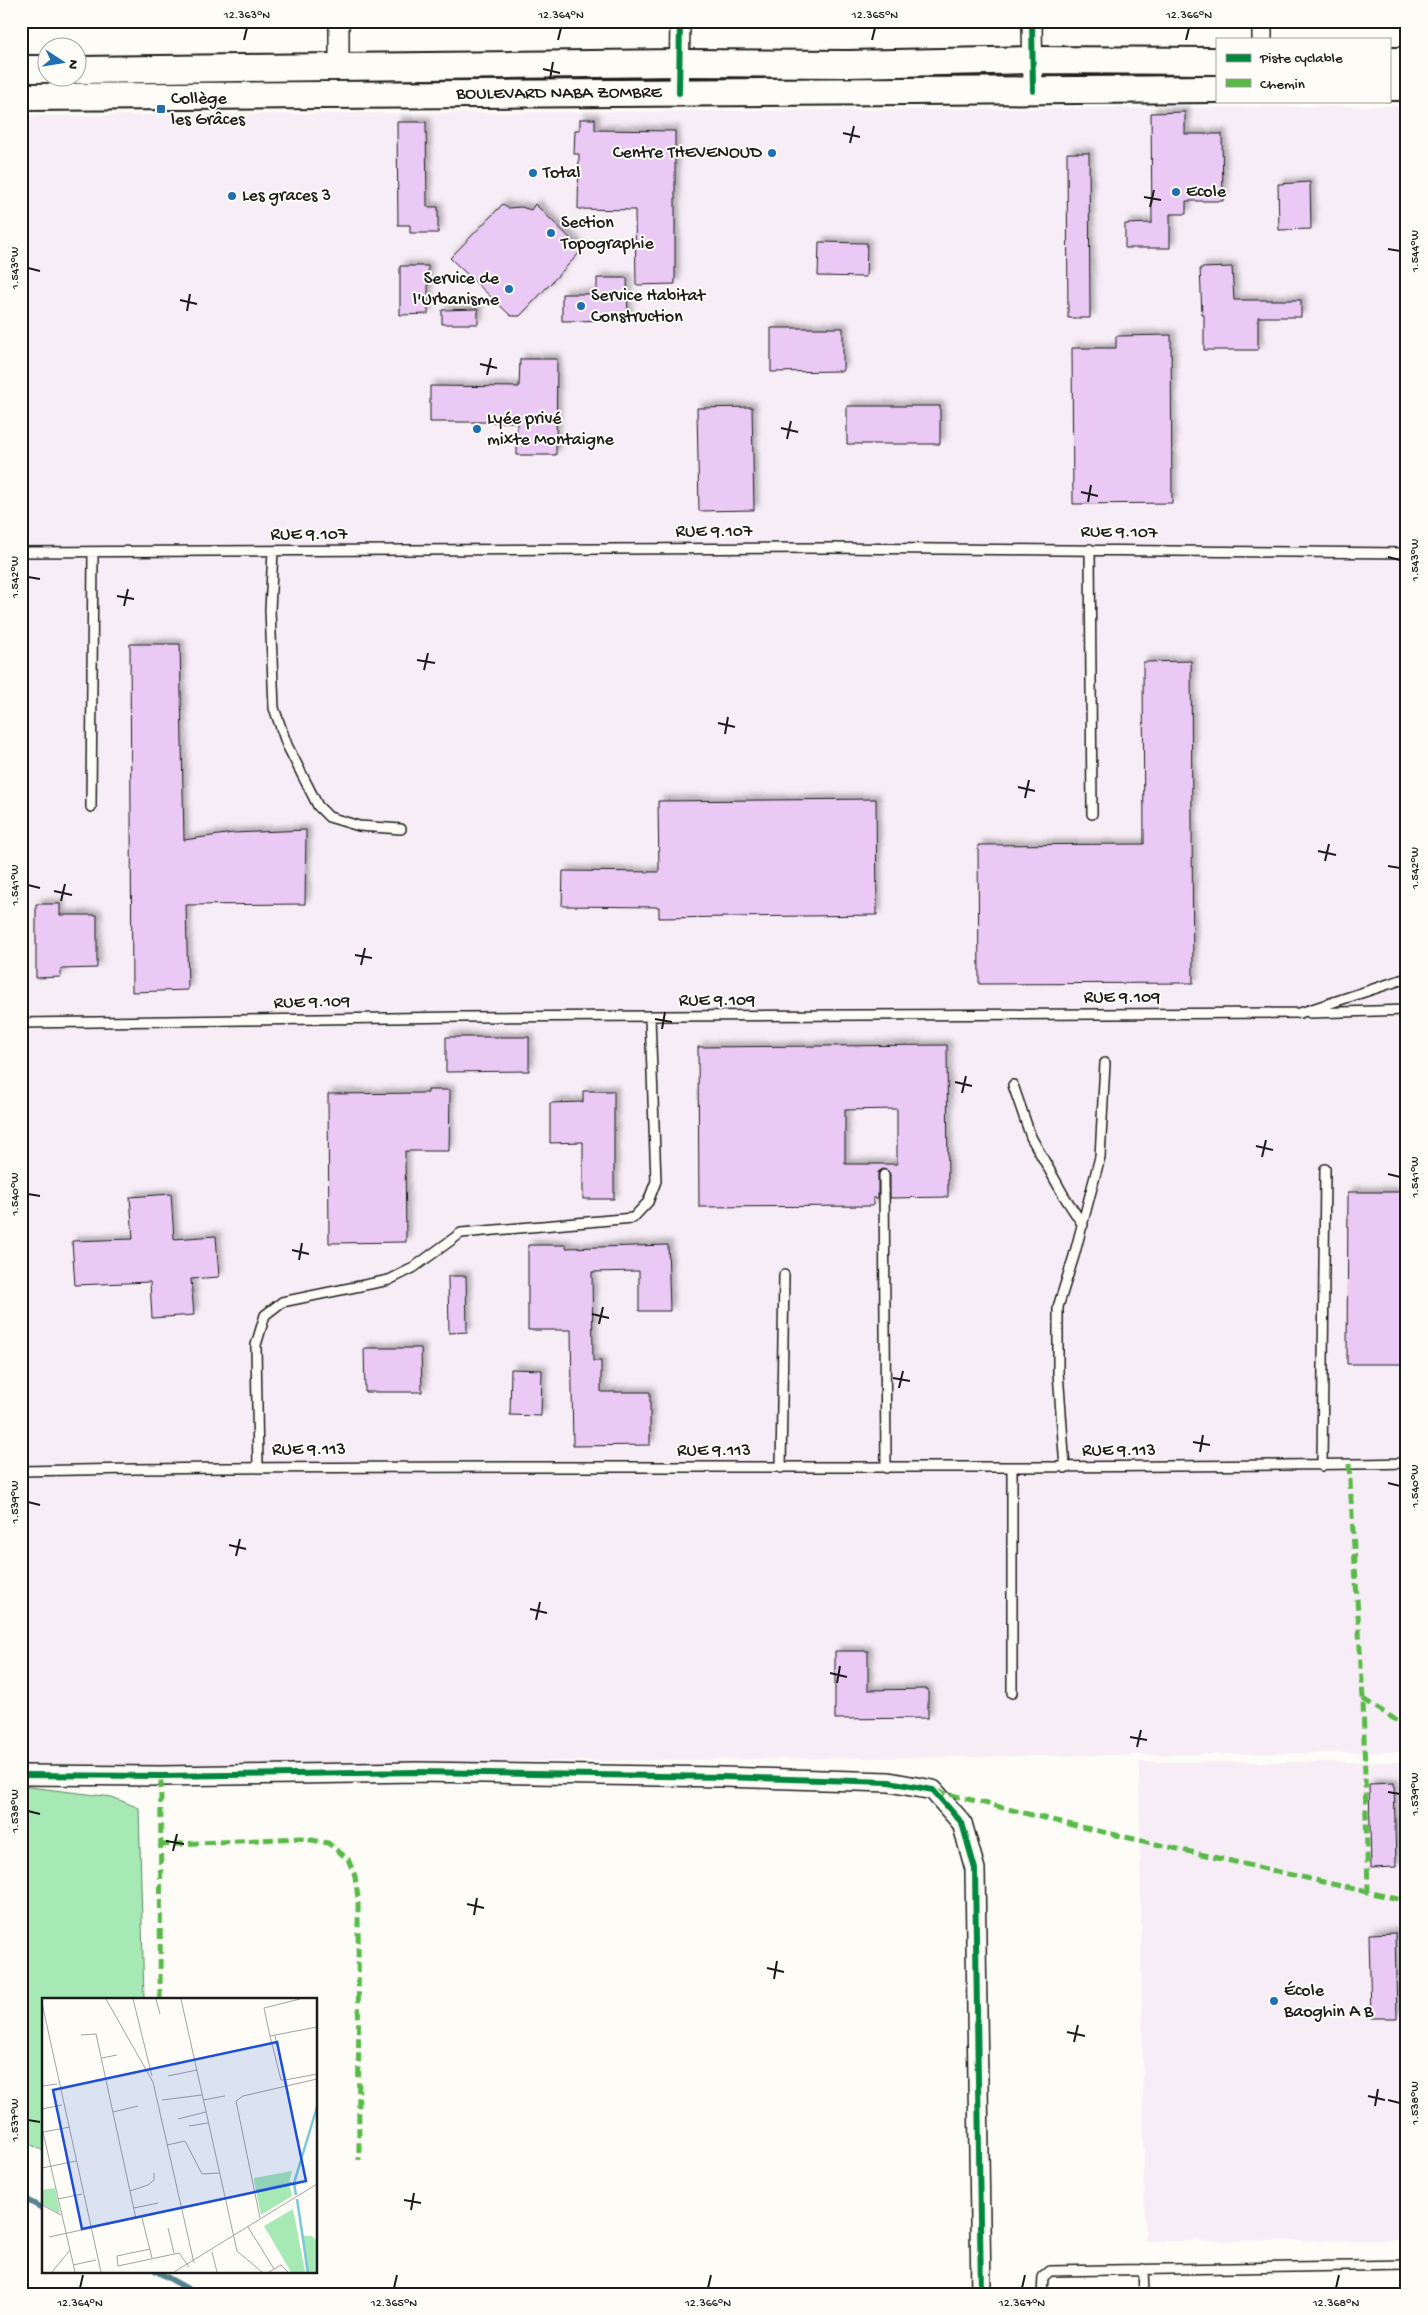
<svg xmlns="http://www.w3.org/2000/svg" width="1428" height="2315" viewBox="0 0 1428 2315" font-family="'Gochi Hand',sans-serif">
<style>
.built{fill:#f7edf6}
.green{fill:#a6e9b4;stroke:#618268}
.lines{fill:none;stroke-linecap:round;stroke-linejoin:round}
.stream{stroke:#54838d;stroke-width:5.5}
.building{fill:#eac9f5;stroke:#1c1c1c;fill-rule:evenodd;filter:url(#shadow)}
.service-casing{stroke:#1c1c1c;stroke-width:12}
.minor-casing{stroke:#1c1c1c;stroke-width:22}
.secondary-casing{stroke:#1c1c1c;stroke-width:30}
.service{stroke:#fdfcf7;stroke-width:9}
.minor{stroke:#fdfcf7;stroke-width:19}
.secondary{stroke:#fdfcf7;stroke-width:26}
.quiet{stroke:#58b947;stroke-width:5;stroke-dasharray:10 5;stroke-linecap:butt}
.cycleway-casing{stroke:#fdfcf7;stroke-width:9}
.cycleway{stroke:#00873e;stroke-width:6}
.ticks{fill:none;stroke:#1c1c1c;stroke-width:2}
.poi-dot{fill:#1f6fb2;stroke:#fdfcf7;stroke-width:2}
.labels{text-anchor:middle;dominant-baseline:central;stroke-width:4;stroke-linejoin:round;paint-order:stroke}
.street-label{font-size:18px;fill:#1c1c1c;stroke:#fdfcf7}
.poi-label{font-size:18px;fill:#1c1c1c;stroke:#fdfcf7;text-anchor:start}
.inset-river{fill:none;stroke:#7ac8d8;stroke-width:2.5}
.inset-road{fill:none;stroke:#a3a29f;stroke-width:1}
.view{fill:#1d4ed8;fill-opacity:0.15;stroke:#1d4ed8;stroke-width:2.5}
.inset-edge{fill:none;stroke:#1c1c1c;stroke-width:2.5}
.neatline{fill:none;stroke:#1c1c1c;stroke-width:2}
.ticks-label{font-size:12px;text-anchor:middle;fill:#1c1c1c}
</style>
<defs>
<filter id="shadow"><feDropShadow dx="4.5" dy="-4.5" stdDeviation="2.5" flood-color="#0004"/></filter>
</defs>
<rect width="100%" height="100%" fill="#fdfcf7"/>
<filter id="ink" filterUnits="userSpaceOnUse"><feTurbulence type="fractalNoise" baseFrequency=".02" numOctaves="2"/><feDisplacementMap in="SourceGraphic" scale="10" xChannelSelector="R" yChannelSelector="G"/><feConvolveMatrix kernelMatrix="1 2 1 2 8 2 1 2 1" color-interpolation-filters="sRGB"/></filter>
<g filter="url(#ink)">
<path class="built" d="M1407,106V1752L21,1767V116Z
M1139,1762H1407V2240L1145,2241Z"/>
<path class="green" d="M21,1786L112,1797L139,1808L144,1999H44V2151L21,2140Z"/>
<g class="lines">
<path class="stream" d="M21,2197L44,2209
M156,2271L197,2294"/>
</g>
<path class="building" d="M1185,112V134H1222L1223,201H1186V214H1170V248H1125V224L1152,223L1151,113Z
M580,119H595V130L675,131V284L636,285L635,210L578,209L579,154H574L575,130H580Z
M397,122H426L427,207H438V233H410V225H398Z
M1067,153H1089L1090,318H1068Z
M1310,182L1311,229L1279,230L1278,184Z
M503,204L508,208L521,207L531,210L535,204L582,250L520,316H511L450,258Z
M819,242L867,243L866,277L818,276Z
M400,266H428V314L400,315Z
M1232,267L1234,300H1301V317H1258V350H1204V315H1202L1200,268Z
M597,278H627L628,320L562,321V294H597Z
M478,309V324H442V310Z
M771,328H843V371L771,372Z
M1171,335L1172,503L1073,504L1072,348H1116V336Z
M520,359H557L556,455H517V422H430V386L519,387Z
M847,406H940V444H847Z
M752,407L754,510L699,511L697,408Z
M130,644H180L184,840L233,833L306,830L305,904L186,905L188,990L132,992Z
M1191,661L1193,983L979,984L978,845L1144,844L1143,662Z
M876,799L877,915L659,918V907L562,906L563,871L659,872L658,801Z
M36,904H60V915H97V968L61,969V977L36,978Z
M446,1037H529V1071L446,1072Z
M947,1045L948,1197L890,1198V1174L887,1170L883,1169L878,1172V1198H873V1206L699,1207L698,1047ZM897,1109V1164H845V1110Z
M428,1090H450L449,1151H405L406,1242L329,1243L328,1094L428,1093Z
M583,1091H614V1199H583V1142L550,1143V1103L583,1102Z
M1348,1192H1407V1364H1347Z
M171,1194L174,1239L216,1236L219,1277L191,1279L194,1315L152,1318L150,1282L75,1285L72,1241L133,1239L130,1197Z
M528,1245H566V1248L668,1245L670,1311H639V1271L592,1272L593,1361H601V1392H650V1445L573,1446L571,1330H528Z
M448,1276H466L467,1332L449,1333Z
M364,1348H421L422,1392H365Z
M511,1369L542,1370L541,1416L510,1415Z
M835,1651H868V1690L928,1689V1718L835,1719Z
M1394,1783L1396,1867L1371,1868L1369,1784Z
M1395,1933L1397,2018H1371L1369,1934Z"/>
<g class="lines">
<g class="service-casing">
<path id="service" d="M1090,549L1092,814
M273,551L270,610L274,708L287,745L318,806L329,817L359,826L401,829
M21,552L827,548L1407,553
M91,807L93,553
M1310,1013L1407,1010
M21,1023L460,1017L1300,1013L1407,978
M1013,1085L1031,1137L1064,1196L1083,1225
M884,1175L886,1468
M1322,1466L1325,1169
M258,1467L256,1345L265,1315L282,1302L389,1280L413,1268L461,1233L633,1218L648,1202L656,1181L650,1017
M781,1468L784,1275
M1065,1468L1058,1372V1307L1074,1256L1100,1157L1105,1063
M21,1471C483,1462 945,1472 1407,1463
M1012,1693V1468
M1143,2269L1144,2294
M1042,2294L1043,2277L1050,2271L1407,2265"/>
</g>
<g class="minor-casing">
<path id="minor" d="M1032,21L1033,91
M1262,21V39
M339,67V21
M679,93L680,21
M21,1775L161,1776L417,1772L723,1777L889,1782L933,1790L962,1823L975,1869L981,2294"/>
</g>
<g class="secondary-casing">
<g id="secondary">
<path d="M1389,61H1407"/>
<path d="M21,69H48"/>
<path d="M78,70L680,63L848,64L1031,60L1217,61"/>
<path d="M1389,87H1407"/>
<path id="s1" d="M21,97L1217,89"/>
</g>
</g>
<use href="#service" class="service"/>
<use href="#minor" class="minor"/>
<use href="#secondary" class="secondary"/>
<path class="quiet" d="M1349,1464L1363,1699L1368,1892
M1363,1699L1407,1727
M936,1791L1068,1824L1407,1901
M159,1845L301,1838L328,1843L348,1859L355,1876L358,1898L359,2160
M160,1999L161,1776"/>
<g class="cycleway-casing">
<path id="cycleway" d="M1032,21L1033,91
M679,93L680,21
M21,1775L161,1776L417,1772L723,1777L889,1782L933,1790L962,1823L975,1869L981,2294"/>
</g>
<use href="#cycleway" class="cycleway"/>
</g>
</g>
<path class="ticks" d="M244,40L247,28M558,40L561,28M872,40L875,28M1186,40L1189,28M543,69L560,73M550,79L553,62M843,133L860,137M850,143L854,126M1144,197L1161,200M1150,207L1154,190M1388,249L1400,251M28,268L40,271M180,300L197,304M187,311L190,294M480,364L497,368M487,375L491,358M781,428L798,432M787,439L791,421M1081,492L1098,496M1088,502L1091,485M1388,557L1400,560M28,577L40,579M117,596L134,599M124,606L128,589M417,660L435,663M424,670L428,653M718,723L735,727M725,734L728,717M1018,787L1035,791M1025,798L1029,780M1318,851L1336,855M1325,861L1329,844M1388,866L1400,868M28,885L40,888M54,891L72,895M61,901L65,884M355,955L372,958M361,965L365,948M655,1019L672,1022M662,1029L665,1012M955,1082L972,1086M962,1093L966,1076M1256,1146L1273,1150M1262,1157L1266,1140M1388,1174L1400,1177M28,1194L40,1196M292,1250L309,1254M299,1260L302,1243M592,1314L609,1318M599,1324L603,1307M893,1378L910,1381M899,1388L903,1371M1193,1442L1210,1445M1200,1452L1203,1435M1388,1483L1400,1486M28,1502L40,1505M229,1545L246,1549M236,1556L240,1539M530,1609L547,1613M536,1620L540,1602M830,1673L847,1677M837,1683L840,1666M1130,1737L1147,1740M1137,1747L1141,1730M1388,1792L1400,1794M28,1811L40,1814M166,1841L184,1844M173,1851L177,1834M467,1904L484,1908M474,1915L477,1898M767,1968L784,1972M774,1979L777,1961M1067,2032L1085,2036M1074,2042L1078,2025M1368,2096L1385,2100M1388,2100L1400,2103M1375,2106L1378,2089M28,2120L40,2122M404,2200L421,2203M411,2210L414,2193M80,2288L83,2275M394,2288L397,2275M708,2288L711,2275M1022,2288L1025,2275M1336,2288L1339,2275"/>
<g class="poi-dot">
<rect x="156" y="104" width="10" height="10" rx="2.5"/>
<circle cx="772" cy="153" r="5"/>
<circle cx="533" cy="173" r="5"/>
<circle cx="1176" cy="192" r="5"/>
<circle cx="232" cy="196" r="5"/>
<circle cx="551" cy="233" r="5"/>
<circle cx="509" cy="289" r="5"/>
<circle cx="581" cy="306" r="5"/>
<circle cx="477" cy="429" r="5"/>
<circle cx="1274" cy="2001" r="5"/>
</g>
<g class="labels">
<g class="street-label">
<text stroke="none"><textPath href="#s1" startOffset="538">BOULEVARD NABA ZOMBRE</textPath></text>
<text x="714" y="532">RUE 9.107</text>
<text transform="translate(1119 533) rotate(1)">RUE 9.107</text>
<text x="309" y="535">RUE 9.107</text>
<text x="1122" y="998">RUE 9.109</text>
<text x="717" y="1001">RUE 9.109</text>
<text transform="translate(312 1003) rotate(-1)">RUE 9.109</text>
<text x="309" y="1450">RUE 9.113</text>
<text x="714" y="1451">RUE 9.113</text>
<text x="1119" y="1451">RUE 9.113</text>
</g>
<g class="poi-label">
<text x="171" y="99">Collège<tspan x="171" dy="21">les Grâces</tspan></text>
<text x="762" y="153" text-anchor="end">Centre THEVENOUD</text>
<text x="543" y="173">Total</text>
<text x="1186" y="192">Ecole</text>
<text x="242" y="196">Les graces 3</text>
<text x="561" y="223">Section<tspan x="561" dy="21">Topographie</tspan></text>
<text x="499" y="279" text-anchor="end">Service de<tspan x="499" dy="21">l'Urbanisme</tspan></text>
<text x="591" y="296">Service Habitat<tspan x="591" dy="21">Construction</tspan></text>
<text x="487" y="419">Lyée privé<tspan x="487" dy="21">mixte Montaigne</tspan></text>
<text x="1284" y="1991">École<tspan x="1284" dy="21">Baoghin A B</tspan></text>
</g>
</g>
<g transform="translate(42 1998)">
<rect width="275" height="275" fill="#fdfcf7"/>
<path d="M250,173L247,185L214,192L247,186L250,198L219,217L212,183V180ZM13,190L18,214L16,215L0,206V192ZM251,211L263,274H249L222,228ZM260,238H270L275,243V274H264Z" fill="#a6e9b4"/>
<path class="inset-river" d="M214,193L250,185M254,197L252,185L275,109M255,201L266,274"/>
<path class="inset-road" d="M64,1L111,84L152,265M91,1L110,78M114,1L118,16M139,1L195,253L220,274M258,1L222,10L228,38L275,29M0,5L59,274M39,37L54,36L94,221M228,38L239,82H243M233,38L243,82L275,76M60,60L75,57M126,78L155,72M0,88L15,86M120,102L160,97M161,102L183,98M0,111L20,107M71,114L96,108M136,121L164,114M147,128L166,125M1,134L33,274M1,134L28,129M125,147L143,143L160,176L177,175M0,170L34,163M88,193L106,187L112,182V175M16,201L40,196M0,207L19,217M92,210L116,205M100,220L110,260M218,220L194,103L201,98L275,81M206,229L232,271M126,230L132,255M7,239L212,195M108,251L75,258L76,268L137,255L147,269M170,254L175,274M31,267L54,262M10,274L28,252M132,274L275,186M227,274L239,267L246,274"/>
<path class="view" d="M235,44L264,183L40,231L11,92Z"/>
<rect width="275" height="275" class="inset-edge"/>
</g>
<rect width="1428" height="2315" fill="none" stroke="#fdfcf7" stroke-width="55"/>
<rect x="1216" y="38" width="175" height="65" fill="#fdfcf7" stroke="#a3a29f"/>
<rect x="1226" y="54" width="25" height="8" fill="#00873e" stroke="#a3a29f"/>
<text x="1260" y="62" font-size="15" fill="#1c1c1c">Piste cyclable</text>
<rect x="1226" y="79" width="25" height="8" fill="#58b947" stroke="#a3a29f"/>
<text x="1260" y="88" font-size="15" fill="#1c1c1c">Chemin</text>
<g transform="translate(62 62) rotate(102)"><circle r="24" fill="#fdfcf7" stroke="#a3a29f"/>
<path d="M0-4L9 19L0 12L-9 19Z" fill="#1f6fb2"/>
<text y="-8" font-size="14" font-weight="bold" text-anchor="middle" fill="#1c1c1c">N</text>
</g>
<rect x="28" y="28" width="1372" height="2260" class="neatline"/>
<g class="ticks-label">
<text x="247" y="18">12.363°N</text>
<text x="561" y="18">12.364°N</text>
<text x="875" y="18">12.365°N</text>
<text x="1189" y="18">12.366°N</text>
<text transform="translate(1414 251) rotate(-90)" y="4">1.544°W</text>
<text transform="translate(14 268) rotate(-90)" y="4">1.543°W</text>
<text transform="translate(1414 560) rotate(-90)" y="4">1.543°W</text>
<text transform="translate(14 577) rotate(-90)" y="4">1.542°W</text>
<text transform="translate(1414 868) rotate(-90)" y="4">1.542°W</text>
<text transform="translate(14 885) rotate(-90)" y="4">1.541°W</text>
<text transform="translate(1414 1177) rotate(-90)" y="4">1.541°W</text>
<text transform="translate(14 1194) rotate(-90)" y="4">1.540°W</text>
<text transform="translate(1414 1486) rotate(-90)" y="4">1.540°W</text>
<text transform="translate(14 1502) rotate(-90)" y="4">1.539°W</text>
<text transform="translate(1414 1794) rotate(-90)" y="4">1.539°W</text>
<text transform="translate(14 1811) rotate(-90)" y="4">1.538°W</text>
<text transform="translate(1414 2103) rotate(-90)" y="4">1.538°W</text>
<text transform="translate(14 2120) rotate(-90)" y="4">1.537°W</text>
<text x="80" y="2306">12.364°N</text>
<text x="394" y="2306">12.365°N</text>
<text x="708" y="2306">12.366°N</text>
<text x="1022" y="2306">12.367°N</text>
<text x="1336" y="2306">12.368°N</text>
</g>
</svg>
